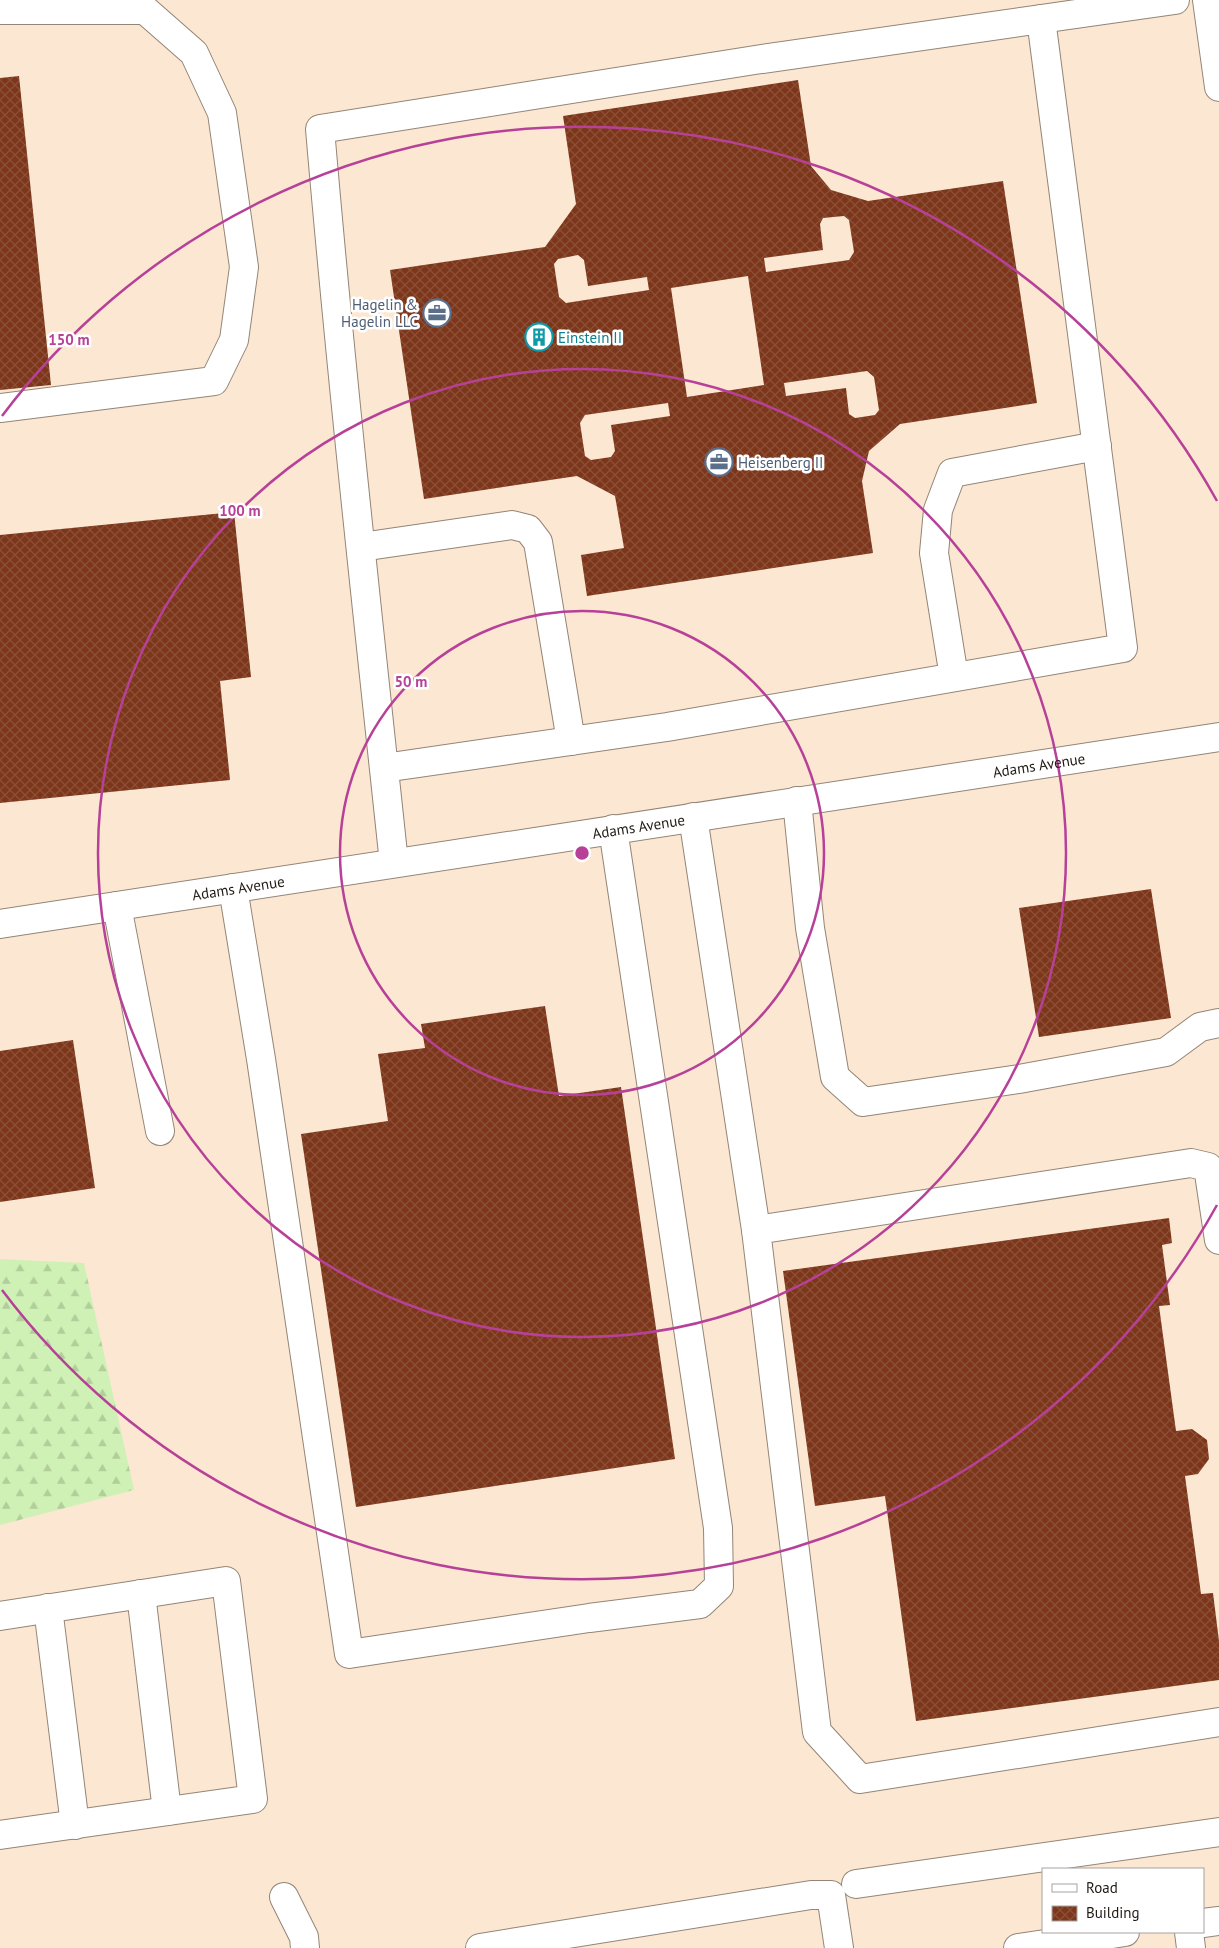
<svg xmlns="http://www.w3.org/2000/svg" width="1219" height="1948" viewBox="0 0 1219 1948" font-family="'PT Sans',sans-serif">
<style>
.built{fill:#fce7d2;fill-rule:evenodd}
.forest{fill:url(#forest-firs)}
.building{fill:url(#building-cross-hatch);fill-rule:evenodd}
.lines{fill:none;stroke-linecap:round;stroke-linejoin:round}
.minor-casing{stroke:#938577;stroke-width:30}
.major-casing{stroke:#938577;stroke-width:30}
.minor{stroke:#fff;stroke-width:28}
.major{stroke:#fff;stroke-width:28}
.ring{fill:none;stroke:#b74198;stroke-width:2.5}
.labels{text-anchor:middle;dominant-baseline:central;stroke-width:5;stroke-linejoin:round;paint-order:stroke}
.service-label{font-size:15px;fill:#4e5e75;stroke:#fff;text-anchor:end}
.culture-label{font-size:15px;fill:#0d838f;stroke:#fff;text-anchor:start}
.street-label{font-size:15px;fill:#1f1a14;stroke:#fff}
.centre{fill:#b74198;stroke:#fff;stroke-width:2.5}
.ring-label{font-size:15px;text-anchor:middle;font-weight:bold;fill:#b74198;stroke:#fff;stroke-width:5;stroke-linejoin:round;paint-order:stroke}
</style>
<defs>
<pattern id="forest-firs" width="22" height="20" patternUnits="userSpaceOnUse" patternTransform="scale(1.25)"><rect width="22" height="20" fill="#cff1b5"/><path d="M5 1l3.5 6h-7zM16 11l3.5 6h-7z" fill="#b1ce9b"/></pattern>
<pattern id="building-cross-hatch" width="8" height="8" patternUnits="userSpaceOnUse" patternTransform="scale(1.25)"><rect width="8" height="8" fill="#7d3619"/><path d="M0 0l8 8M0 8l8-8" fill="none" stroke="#8a5039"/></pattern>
</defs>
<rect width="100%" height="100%" fill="#fdf1e4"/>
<path class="built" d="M0,0H1214L1219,33V1948H0ZM1043,1869H1203V1932H1043Z"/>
<path class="forest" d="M0,1259L84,1263L134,1490L0,1525Z"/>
<path class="building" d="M19,76L51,385L0,390V78Z
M798,80L811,166L831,190L868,201L1003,181L1037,403L900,424L869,451L862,481L873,553L587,596L581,555L624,548L615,496L577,476L424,499L390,270L545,247L576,204L563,116ZM844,216L849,220L854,252L849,260L766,272L764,258L823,250L820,224L823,218ZM578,255L584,260L588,286L647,277L649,290L566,303L559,297L554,264L558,259ZM748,276L764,385L687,397L671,288ZM867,371L874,377L879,410L875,415L855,418L849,414L846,388L786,396L784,383ZM668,403L670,416L611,425L615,451L611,457L591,460L585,456L580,423L585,415Z
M234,512L251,677L220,681L230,780L0,803V535Z
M1151,889L1171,1018L1039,1037L1019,908Z
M545,1006L559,1096L621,1087L675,1459L356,1507L301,1134L388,1121L378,1054L425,1048L421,1024Z
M73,1040L95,1188L0,1202V1051Z
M1169,1218L1172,1243L1162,1245L1170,1305L1159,1306L1176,1431L1192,1429L1207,1440L1209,1459L1198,1474L1185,1476L1201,1594L1213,1593L1219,1641V1680L916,1721L885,1496L815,1506L783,1271Z"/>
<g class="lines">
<g class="minor-casing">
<g id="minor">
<path d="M0,10H145L194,53L222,113L244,267L234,340L214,381L0,408"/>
<path d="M1041,19L1175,0"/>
<path d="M361,547L512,525L528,529L538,542L571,741"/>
<path d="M954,677L934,553L938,510L952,473L1097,446"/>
<path d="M384,768L667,727L1123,648L1041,19L755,60L320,129C341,374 368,619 394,863"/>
<path d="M797,801L810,928L835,1077L863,1102L1019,1079L1166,1052L1200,1027L1219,1023"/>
<path d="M693,817L756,1230"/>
<path d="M233,888L261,1059L349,1654L589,1618L700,1604L719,1586L718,1528L613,829"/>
<path d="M117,906L160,1131"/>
<path id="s1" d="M0,924L1219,737"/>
<path d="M1219,1240L1208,1167L1191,1163L756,1230L817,1732L860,1779L1219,1722"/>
<path d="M141,1594L167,1811"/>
<path d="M48,1608L75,1825"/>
<path d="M0,1616L226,1581L253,1799L0,1835"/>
<path d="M856,1884L1219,1832"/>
<path d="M284,1897L304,1937L305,1948"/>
<path d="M1203,1923L1219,1921"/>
<path d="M1189,1932L1191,1948"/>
<path d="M480,1948L811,1895H831L839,1948"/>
<path d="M1018,1948L1125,1932"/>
</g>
</g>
<g class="major-casing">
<path id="major" d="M1207,0L1219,87"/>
</g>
<use href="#minor" class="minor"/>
<use href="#major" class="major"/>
</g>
<g class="ring">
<circle cx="582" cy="853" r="242"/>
<circle cx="582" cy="853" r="484"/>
<path d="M1217 1205A726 726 0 0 1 2 1290M2 416A726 726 0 0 1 1217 501"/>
</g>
<defs>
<g id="office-ring" transform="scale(1.4375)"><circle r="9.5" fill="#fff" stroke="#5c6f8a" stroke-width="1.5"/><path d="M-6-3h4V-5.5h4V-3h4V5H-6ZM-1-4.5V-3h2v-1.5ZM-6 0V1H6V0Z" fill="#5c6f8a"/></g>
<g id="building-ring" transform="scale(1.4375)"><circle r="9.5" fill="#fff" stroke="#0f9aa8" stroke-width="1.5"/><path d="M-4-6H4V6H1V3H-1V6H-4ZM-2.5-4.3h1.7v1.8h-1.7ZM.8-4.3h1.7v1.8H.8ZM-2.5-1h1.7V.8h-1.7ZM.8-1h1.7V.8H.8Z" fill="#0f9aa8"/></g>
</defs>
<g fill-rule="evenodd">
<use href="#office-ring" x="437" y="313"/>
<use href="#building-ring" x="539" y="337"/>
<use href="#office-ring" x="719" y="462"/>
</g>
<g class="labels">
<g class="service-label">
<text x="418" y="304">Hagelin &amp;<tspan x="418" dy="17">Hagelin LLC</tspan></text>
<text x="738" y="462" text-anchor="start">Heisenberg II</text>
</g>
<g class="culture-label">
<text x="558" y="337">Einstein II</text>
</g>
<g class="street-label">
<text stroke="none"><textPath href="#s1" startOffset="1051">Adams Avenue</textPath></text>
<text stroke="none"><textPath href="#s1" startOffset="646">Adams Avenue</textPath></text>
<text stroke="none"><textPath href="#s1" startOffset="241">Adams Avenue</textPath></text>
</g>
</g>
<circle cx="582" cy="853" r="8" class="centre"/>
<g class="ring-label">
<text x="69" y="345">150 m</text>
<text x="240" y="516">100 m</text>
<text x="411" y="687">50 m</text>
</g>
<rect x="1042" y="1868" width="162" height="65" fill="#ffffff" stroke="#a5a3a1"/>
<rect x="1052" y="1884" width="25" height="8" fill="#ffffff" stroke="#a5a3a1"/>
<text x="1086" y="1893" font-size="15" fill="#1f1a14">Road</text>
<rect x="1052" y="1906" width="25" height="15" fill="url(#building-cross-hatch)" stroke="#a5a3a1"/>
<text x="1086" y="1918" font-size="15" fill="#1f1a14">Building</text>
</svg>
